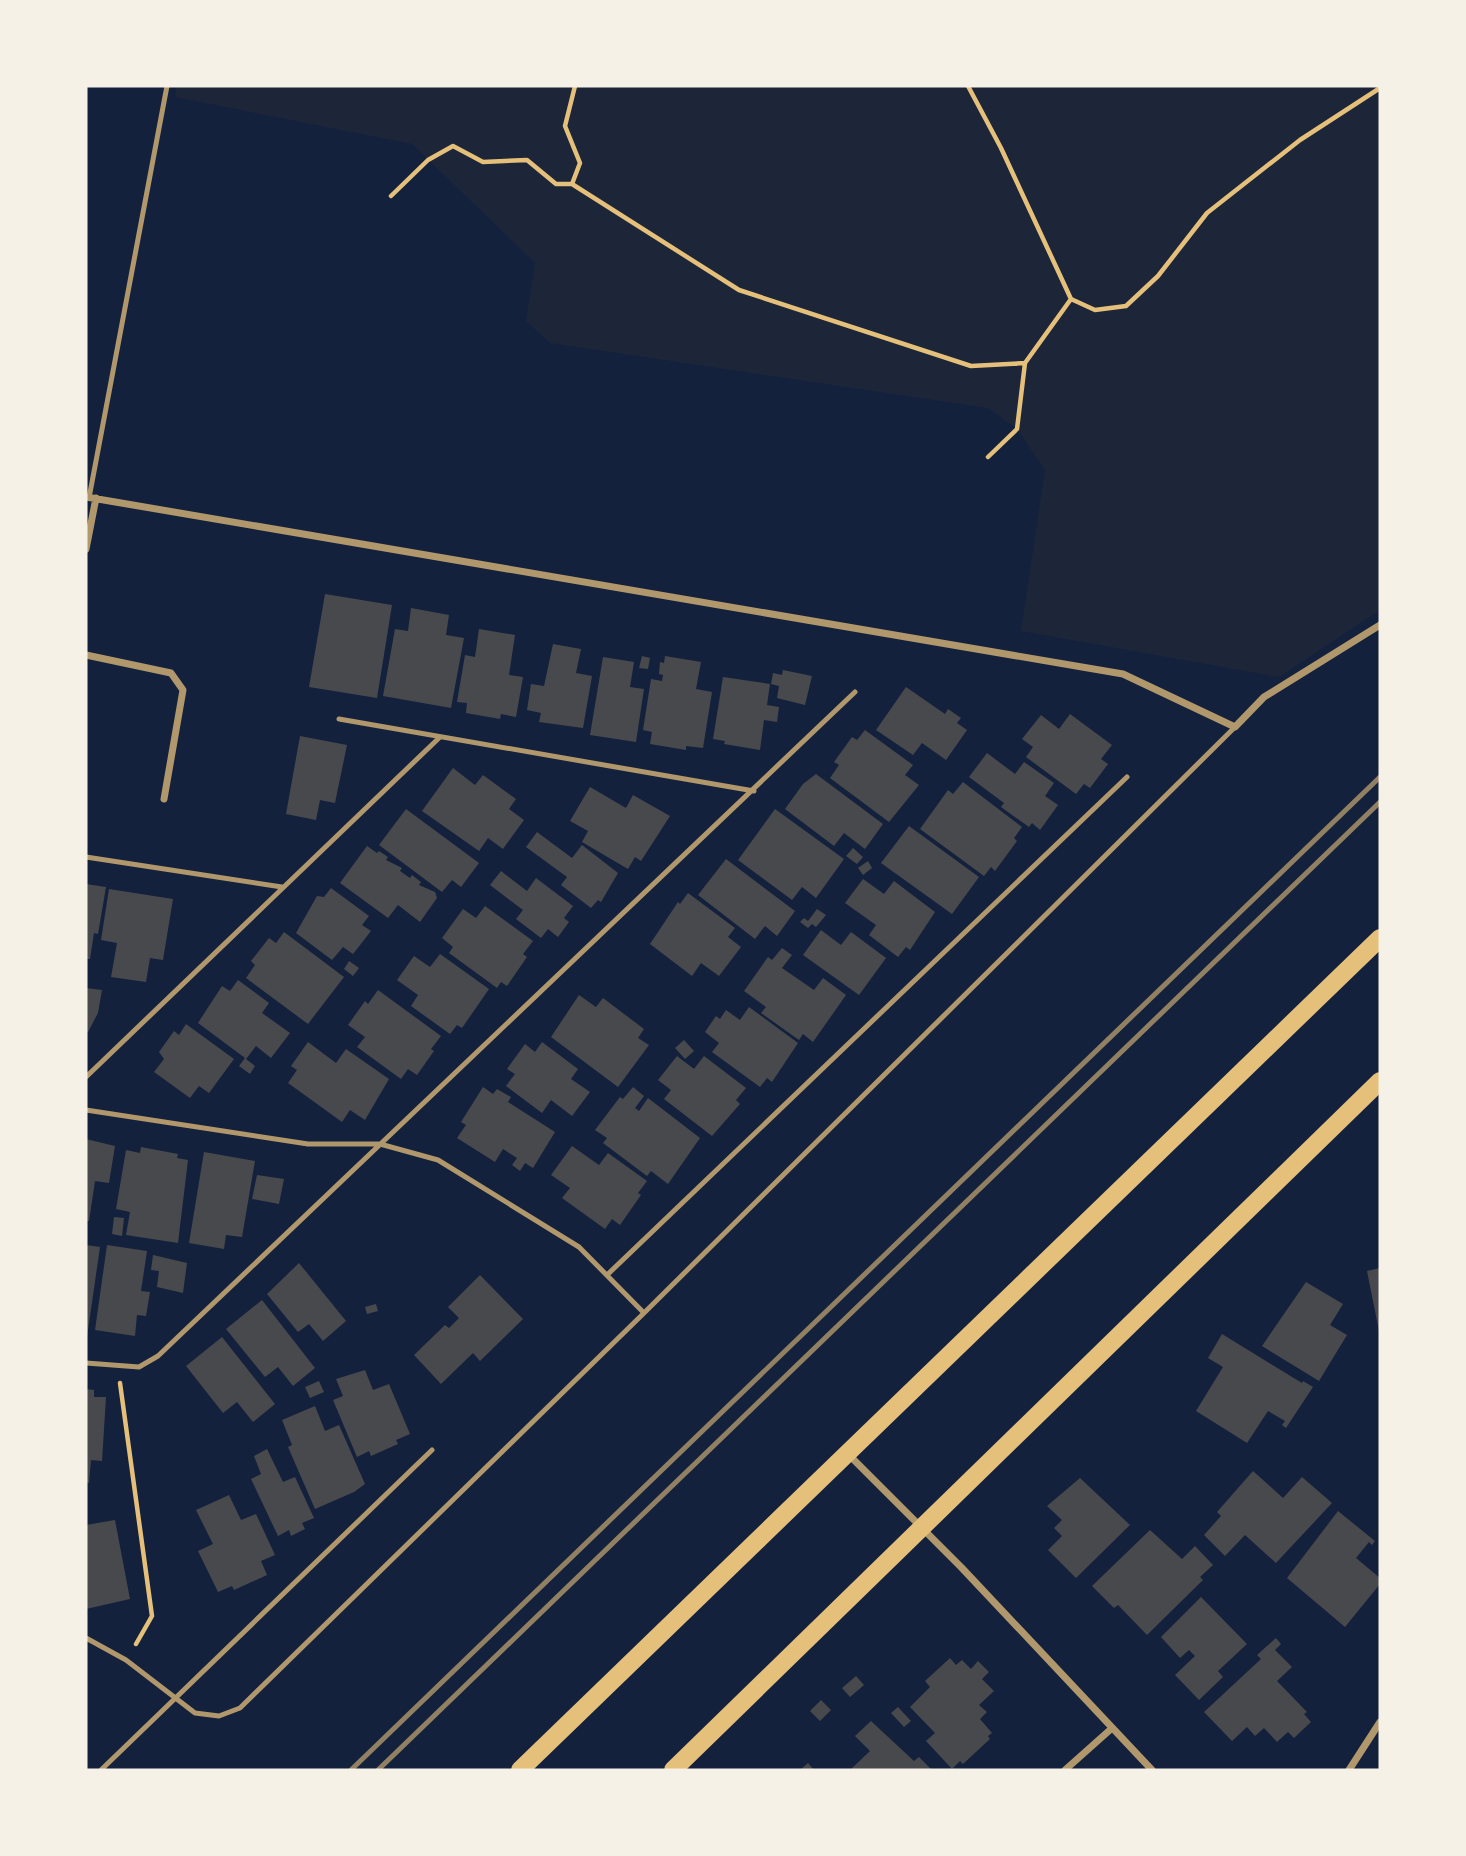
<svg xmlns="http://www.w3.org/2000/svg" width="1466" height="1856" viewBox="0 0 1466 1856" font-family="Arial,sans-serif">
<style>
.green{fill:#1d2539}
.building{fill:#48494c}
.lines{fill:none;stroke-linecap:round;stroke-linejoin:round}
.path{stroke:#e5c07b;stroke-width:4.5}
.service{stroke:#b1986c;stroke-width:5}
.minor{stroke:#b1986c;stroke-width:7}
.primary{stroke:#e5c07b;stroke-width:18}
.rail{stroke:#918062;stroke-width:5}
</style>
<rect width="100%" height="100%" fill="#14213d"/>
<path class="green" d="M177,86H1380V610L1279,677L1021,631L1045,470L1017,429L988,408L550,343L526,321L535,263L412,144L175,97Z"/>
<path class="building" d="M325,594L392,605L377,698L309,687Z
M411,608L449,615L446,635L464,638L451,708L383,696L395,629L408,631Z
M479,629L515,635L509,675L523,677L516,717L501,714L500,719L466,713L467,703L457,702L465,655L475,657Z
M553,644L581,649L576,673L592,676L583,728L539,722L541,713L527,710L531,684L544,686Z
M642,656L650,658L648,669L639,668Z
M665,656L701,662L696,689L712,692L703,748L686,746V750L650,744L652,732L643,730L651,679L662,681L663,675L659,674L660,662L664,663Z
M603,657L634,662L630,687L644,689L636,742L590,735Z
M783,670L812,676L805,705L777,698L779,686L771,684L773,673L782,675Z
M723,677L770,684L767,705L779,707L777,722L764,720L760,750L724,744L725,741L713,739Z
M906,687L945,714L948,709L961,718L957,723L967,730L946,760L922,743L913,755L876,730Z
M1070,714L1112,745L1101,759L1108,764L1090,788L1084,784L1076,794L1026,757L1033,747L1022,739L1041,715L1059,729Z
M865,730L913,765L905,775L919,785L889,822L830,778L839,765L834,762L852,737L857,740Z
M300,736L347,745L335,803L320,800L316,820L286,814Z
M987,753L1015,774L1024,762L1054,783L1045,796L1058,805L1040,830L1032,823L1029,827L1001,807L1004,803L969,777Z
M453,768L475,785L483,775L516,799L509,809L524,820L503,849L488,838L479,851L422,811Z
M816,774L883,824L865,849L844,833L834,846L785,809L803,784Z
M963,782L1022,827L1014,838L1017,841L995,871L991,867L984,876L920,829L948,790L953,794Z
M590,787L626,808L633,795L670,816L641,861L635,857L628,869L582,842L588,831L570,821Z
M406,809L479,863L461,887L452,880L442,892L379,845Z
M775,809L844,859L816,898L802,887L792,900L738,860Z
M909,826L979,877L952,914L881,863Z
M537,832L572,858L582,845L618,873L601,902L598,900L591,908L561,885L567,877L526,847Z
M367,846L377,853L379,851L388,857L386,860L402,868L400,871L410,878L412,875L421,882L419,885L435,892L437,898L420,922L398,905L388,918L340,883Z
M853,848L863,857L857,864L846,856Z
M726,859L795,911L777,936L765,926L755,939L698,895Z
M868,861L872,868L863,875L858,868Z
M501,871L527,891L536,878L573,906L564,918L569,922L558,937L548,929L541,938L516,919L523,910L490,885Z
M863,879L884,894L894,881L935,912L910,950L906,947L898,957L869,935L876,925L845,903Z
M86,884L106,887L98,934L94,933L90,959H86Z
M331,888L369,916L362,925L371,931L353,954L343,947L332,960L296,933L317,896L324,897Z
M109,889L173,899L163,960L150,958L146,982L111,977L117,943L101,940Z
M688,893L735,928L728,937L741,947L719,976L701,963L692,976L650,944L678,902L680,904Z
M485,906L533,941L523,954L527,957L507,986L501,982L497,988L449,953L453,947L442,938L463,909L476,918Z
M817,909L826,915L816,927L812,924L808,928L800,922L804,918L808,921Z
M821,930L841,945L851,932L886,958L859,995L803,955Z
M284,932L344,977L308,1024L246,978L255,965L251,961L269,938L276,943Z
M782,948L792,955L782,968L814,990L823,978L846,995L813,1042L803,1034L799,1040L761,1013L766,1007L744,991L768,957L772,960Z
M440,954L489,989L462,1028L457,1025L450,1034L411,1006L418,995L397,980L414,956L430,967Z
M349,961L359,968L353,976L344,969Z
M238,980L269,1003L262,1013L290,1033L271,1058L256,1046L246,1059L255,1066L250,1074L239,1066L245,1058L198,1023L222,986L230,991Z
M86,988L102,990L98,1013L88,1032H86Z
M378,990L441,1036L431,1049L434,1051L417,1075L408,1069L401,1079L357,1047L365,1037L348,1025L365,1001L368,1004Z
M579,995L596,1007L603,998L644,1029L638,1038L649,1045L618,1087L551,1037Z
M749,1007L798,1043L772,1082L767,1078L760,1087L712,1052L719,1043L705,1032L716,1016L720,1019L726,1010L740,1020Z
M186,1024L234,1059L209,1093L199,1086L190,1098L154,1072L164,1059L159,1052L174,1031L179,1035Z
M684,1040L694,1051L685,1059L675,1048Z
M308,1042L336,1063L346,1049L389,1079L365,1120L350,1110L342,1122L288,1083L297,1070L291,1066Z
M542,1042L578,1069L571,1079L590,1092L572,1116L551,1100L542,1113L506,1086L515,1074L507,1069L525,1044L535,1052Z
M677,1056L694,1069L704,1056L746,1088L736,1100L740,1104L712,1136L664,1099L671,1090L658,1080Z
M483,1087L493,1094L497,1089L511,1097L508,1102L555,1132L533,1168L525,1163L520,1171L512,1165L517,1158L503,1149L495,1162L457,1138L466,1125L461,1122Z
M633,1087L644,1096L635,1108L639,1111L648,1098L700,1138L668,1184L651,1171L647,1176L603,1143L607,1138L595,1130L620,1097L623,1099Z
M86,1139L115,1146L109,1183L95,1181L89,1221H86Z
M572,1146L599,1165L608,1153L647,1181L638,1193L641,1195L620,1225L612,1219L605,1229L562,1198L570,1188L551,1175Z
M141,1147L178,1154L177,1158L188,1160L178,1243L126,1235L130,1212L116,1209L126,1150L140,1153Z
M204,1152L255,1161L242,1237L226,1235L224,1249L189,1243Z
M257,1175L284,1179L279,1204L252,1199Z
M114,1217L124,1218L122,1236L112,1234Z
M86,1245L100,1247L87,1337H86Z
M107,1245L147,1251L141,1291L150,1292L146,1316L137,1315L135,1336L95,1330Z
M153,1255L187,1263L183,1293L157,1287L159,1271L151,1270Z
M299,1263L346,1321L323,1341L309,1324L298,1332L267,1294Z
M1380,1268V1330L1379,1331L1367,1271Z
M480,1275L523,1319L480,1361L473,1353L441,1384L414,1355L445,1325L449,1328L459,1318L448,1307Z
M1306,1282L1343,1304L1330,1325L1347,1335L1319,1381L1262,1346Z
M262,1300L315,1368L293,1386L278,1367L265,1377L226,1329Z
M376,1304L378,1311L367,1314L365,1307Z
M1222,1334L1302,1383L1303,1381L1313,1387L1286,1428L1282,1425L1285,1421L1268,1411L1247,1443L1196,1411L1223,1367L1208,1358Z
M222,1337L275,1404L253,1422L237,1402L223,1413L186,1366Z
M365,1370L373,1390L389,1384L410,1434L396,1440L398,1444L371,1456L369,1451L357,1457L333,1400L343,1396L336,1379Z
M319,1381L324,1392L310,1398L305,1387Z
M86,1389L94,1390V1397H106L102,1461L91,1460L89,1483L86,1482Z
M315,1406L325,1431L339,1425L365,1484L354,1492L315,1509L288,1447L292,1445L282,1420Z
M267,1449L283,1482L295,1477L314,1518L302,1523L305,1529L291,1536L289,1530L278,1536L251,1479L261,1474L254,1456Z
M1253,1471L1283,1498L1302,1477L1332,1503L1276,1563L1245,1535L1225,1556L1204,1535L1221,1516L1217,1512Z
M1080,1478L1130,1525L1076,1578L1048,1550L1062,1536L1054,1528L1062,1520L1047,1506Z
M229,1495L241,1520L256,1514L275,1555L261,1561L267,1575L234,1590L232,1586L218,1592L198,1551L213,1544L196,1510Z
M1338,1511L1375,1541L1372,1545L1369,1542L1356,1558L1380,1578V1584L1345,1627L1287,1578Z
M115,1520L130,1599L86,1609V1525Z
M1150,1530L1182,1559L1195,1546L1213,1565L1200,1577L1203,1580L1147,1635L1118,1605L1114,1608L1092,1586Z
M1201,1597L1247,1644L1218,1671L1223,1677L1199,1700L1175,1675L1195,1656L1189,1650L1180,1658L1161,1637Z
M1276,1638L1281,1644L1275,1650L1292,1667L1277,1681L1307,1712L1304,1714L1311,1722L1294,1738L1288,1732L1277,1742L1264,1728L1255,1736L1247,1727L1232,1741L1204,1712L1261,1659L1257,1655Z
M950,1658L956,1665L962,1660L971,1669L978,1661L989,1672L982,1679L994,1691L979,1705L987,1712L980,1719L992,1733L988,1736L990,1739L963,1764L960,1761L952,1769L926,1741L935,1733L910,1707L930,1687L925,1681Z
M856,1676L864,1685L850,1697L842,1688Z
M821,1700L831,1710L820,1721L810,1711Z
M898,1707L911,1721L904,1727L891,1713Z
M871,1721L914,1761L919,1757L932,1770H850L870,1751L855,1736Z
M808,1763L814,1770H800Z"/>
<g class="lines">
<path class="path" d="M968,86L1001,148L1071,299L1095,310L1126,306L1158,276L1207,213L1300,140L1380,88
M572,184L739,290L971,366L1025,363
M391,196L428,160L453,146L483,162L527,160L556,184H572L580,163L565,126L575,86
M988,457L1017,429L1025,363L1071,299
M120,1383L152,1616L136,1644"/>
<path class="service" d="M89,498L167,86
M339,719L754,791
M86,857L282,887
M86,1077L440,737
M86,1110L308,1144H380L438,1160L579,1247L644,1313
M607,1275L1127,777
M86,1363L139,1367L158,1356L855,692
M86,1638L126,1660L195,1713L219,1716L240,1708L644,1313L1235,727
M101,1770L432,1450"/>
<path class="minor" d="M86,497L1123,674L1235,727L1264,697L1380,625
M86,549L96,498
M86,655L171,673L183,690L164,799
M849,1455L961,1567L1152,1770
M1065,1770L1111,1729
M1349,1770L1380,1722"/>
<path class="primary" d="M520,1770L1380,938
M673,1770L1380,1081"/>
<path class="rail" d="M351,1770L1380,777
M378,1770L1380,802"/>
</g>
<rect width="1466" height="1856" fill="none" stroke="#f6f1e7" stroke-width="175"/>
</svg>
